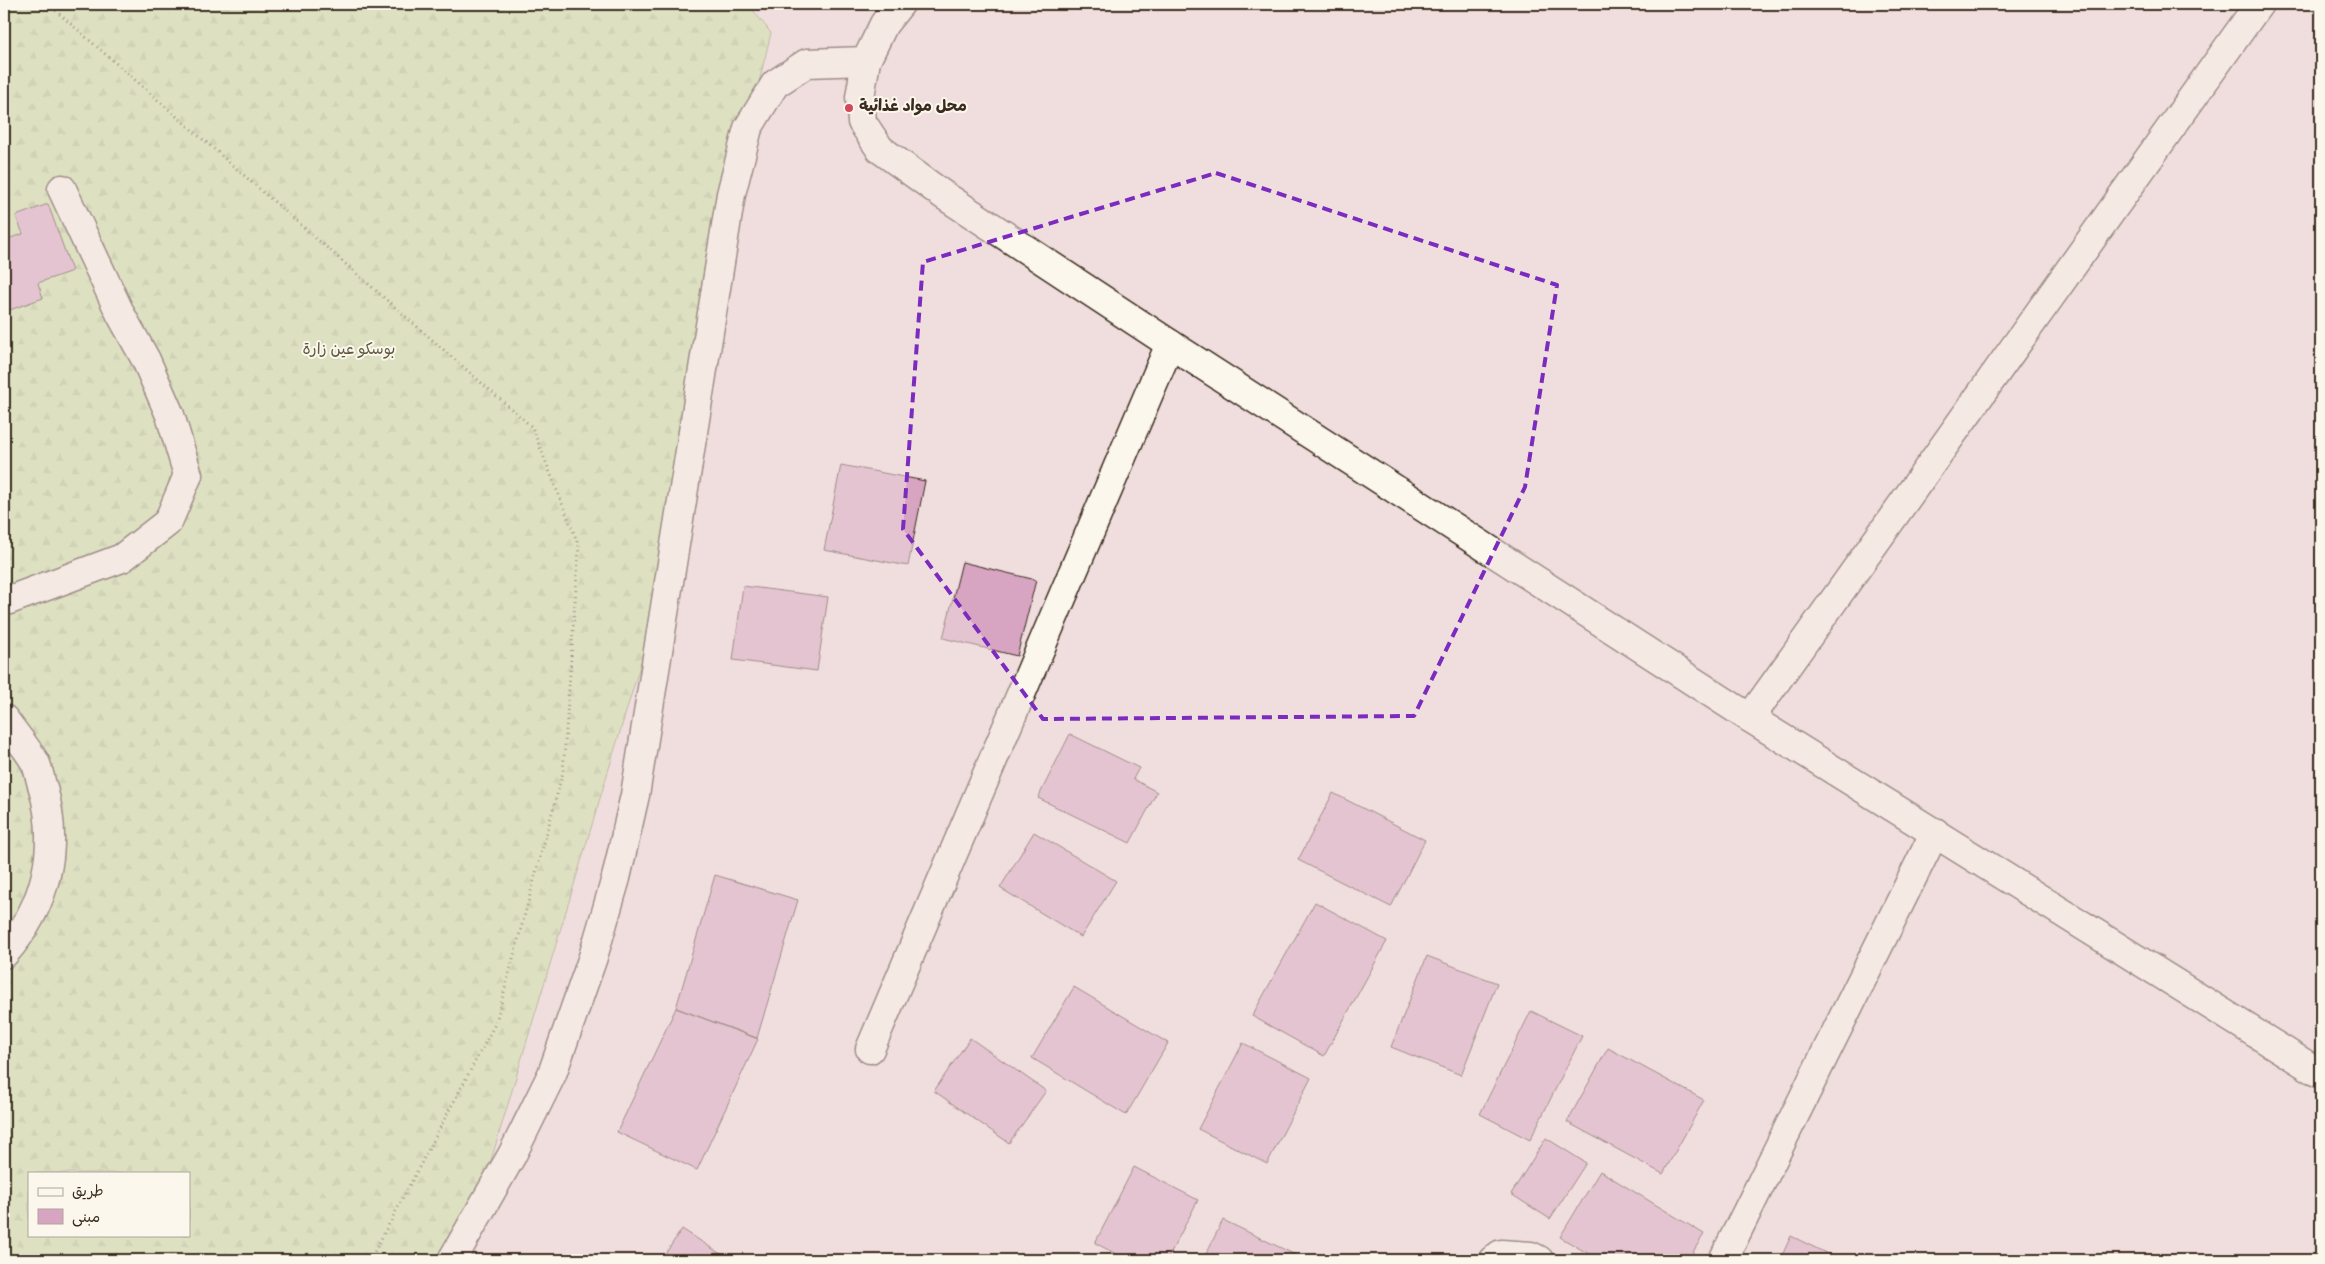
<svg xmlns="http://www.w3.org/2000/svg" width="2325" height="1264" viewBox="0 0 2325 1264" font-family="'Gochi Hand','Playpen Sans Arabic',sans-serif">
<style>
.forest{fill:url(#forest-firs);stroke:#80885e;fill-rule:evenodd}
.building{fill:#d7a5c2;stroke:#3b2a1e}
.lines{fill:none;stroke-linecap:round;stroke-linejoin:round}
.minor-casing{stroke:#3b2a1e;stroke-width:31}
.major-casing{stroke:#3b2a1e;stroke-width:31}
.path{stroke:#3b2a1e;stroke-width:3;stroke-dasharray:1 4;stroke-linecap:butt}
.minor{stroke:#fbf7ec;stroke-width:28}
.major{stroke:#fbf7ec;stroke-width:28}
.marked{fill:none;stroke:#7b2cbf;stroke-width:4;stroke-dasharray:10 6;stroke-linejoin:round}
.poi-dot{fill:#d1495b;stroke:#fbf7ec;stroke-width:2}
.labels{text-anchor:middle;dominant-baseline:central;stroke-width:4;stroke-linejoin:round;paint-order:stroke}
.poi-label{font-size:16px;font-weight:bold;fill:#3b2a1e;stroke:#fbf7ec;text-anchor:start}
.park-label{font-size:16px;fill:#5e593e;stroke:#fbf7ec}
</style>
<defs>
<pattern id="forest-firs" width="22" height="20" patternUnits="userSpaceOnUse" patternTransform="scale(1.25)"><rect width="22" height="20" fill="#c6e59e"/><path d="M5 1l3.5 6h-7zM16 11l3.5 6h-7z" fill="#abc588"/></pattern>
</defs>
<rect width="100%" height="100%" fill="#f0dedf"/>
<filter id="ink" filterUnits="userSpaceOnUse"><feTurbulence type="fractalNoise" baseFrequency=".02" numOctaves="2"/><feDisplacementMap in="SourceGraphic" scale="10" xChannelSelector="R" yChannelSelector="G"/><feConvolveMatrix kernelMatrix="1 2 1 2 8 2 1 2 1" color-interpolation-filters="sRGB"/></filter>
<g filter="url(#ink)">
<path class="forest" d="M4,4H748L771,33L710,282L660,599L476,1210L444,1260H4ZM29,1173H189V1235H29Z"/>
<path class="building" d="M48,204L72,271L38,283L43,298L4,312V240L23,234L16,216Z
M841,465L925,481L908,566L824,550Z
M962,562L1036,580L1017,656L943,638Z
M743,586L828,597L817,671L733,660Z
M1070,734L1139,768L1133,779L1157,792L1130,843L1038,798Z
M1333,793L1425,840L1391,907L1298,860Z
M1034,832L1116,881L1081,937L1000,888Z
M715,875L798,900L757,1038L676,1008Z
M1315,902L1387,941L1324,1056L1252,1016Z
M1427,956L1497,983L1461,1075L1391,1047Z
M1074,987L1168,1043L1126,1115L1032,1058Z
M676,1008L758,1039L697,1170L617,1132Z
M1531,1011L1582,1036L1530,1140L1480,1114Z
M970,1038L1046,1091L1009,1143L934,1091Z
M1243,1043L1311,1078L1267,1164L1198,1129Z
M1608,1048L1704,1100L1663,1174L1567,1122Z
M1546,1138L1586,1163L1550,1219L1511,1194Z
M1134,1167L1198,1200L1167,1260H1128L1095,1243Z
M1600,1171L1704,1234L1688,1260H1599L1560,1237Z
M1223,1220L1306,1260H1203Z
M682,1229L730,1260H661Z
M1791,1236L1840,1260H1780Z"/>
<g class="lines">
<g class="minor-casing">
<path id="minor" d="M4,602L122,558L168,522L188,475L170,415L146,360L121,315L62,189
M1750,718L2259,4
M4,719C14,733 26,747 35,762C39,770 40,780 43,788C60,849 46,907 4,954
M870,1049L1170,344
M452,1260L512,1155L552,1074L593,957L616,878L635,795L731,194L748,128L775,84L807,63L866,61
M1493,1260L1501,1254L1531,1256L1539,1260
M1723,1260L1935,832"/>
</g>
<g class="major-casing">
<path id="major" d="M900,4L884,24L866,61L860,97L862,122L880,149L942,194L1170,344L1750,718L2321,1074"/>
</g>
<path class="path" d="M48,4L532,427L579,546L563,772L496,1022L370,1260"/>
<use href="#minor" class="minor"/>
<use href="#major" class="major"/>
</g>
</g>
<path d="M0 0H2325V1264H0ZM1216,173L1557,285L1525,487L1414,716L1043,719L903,529L923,262Z" fill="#f0dedf" fill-opacity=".55" fill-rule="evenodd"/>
<path class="marked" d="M1216,173L1557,285L1525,487L1414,716L1043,719L903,529L923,262Z"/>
<circle class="poi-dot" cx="849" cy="108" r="5"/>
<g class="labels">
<g class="poi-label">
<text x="859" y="108">محل مواد غذائية</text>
</g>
<g class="park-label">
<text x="349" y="351">بوسكو عين زارة</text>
</g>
</g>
<rect width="2325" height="1264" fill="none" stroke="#fbf7ec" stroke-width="20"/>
<rect x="10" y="10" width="2305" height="1244" fill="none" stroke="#3b2a1e" stroke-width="2" filter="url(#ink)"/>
<rect x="28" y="1172" width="162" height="65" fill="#fbf7ec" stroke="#aea59a"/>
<rect x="38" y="1188" width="25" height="8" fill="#fbf7ec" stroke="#aea59a"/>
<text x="72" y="1196" font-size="15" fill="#3b2a1e">طريق</text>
<rect x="38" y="1209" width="25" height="15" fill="#d7a5c2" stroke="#aea59a"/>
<text x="72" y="1222" font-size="15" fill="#3b2a1e">مبنى</text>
</svg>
